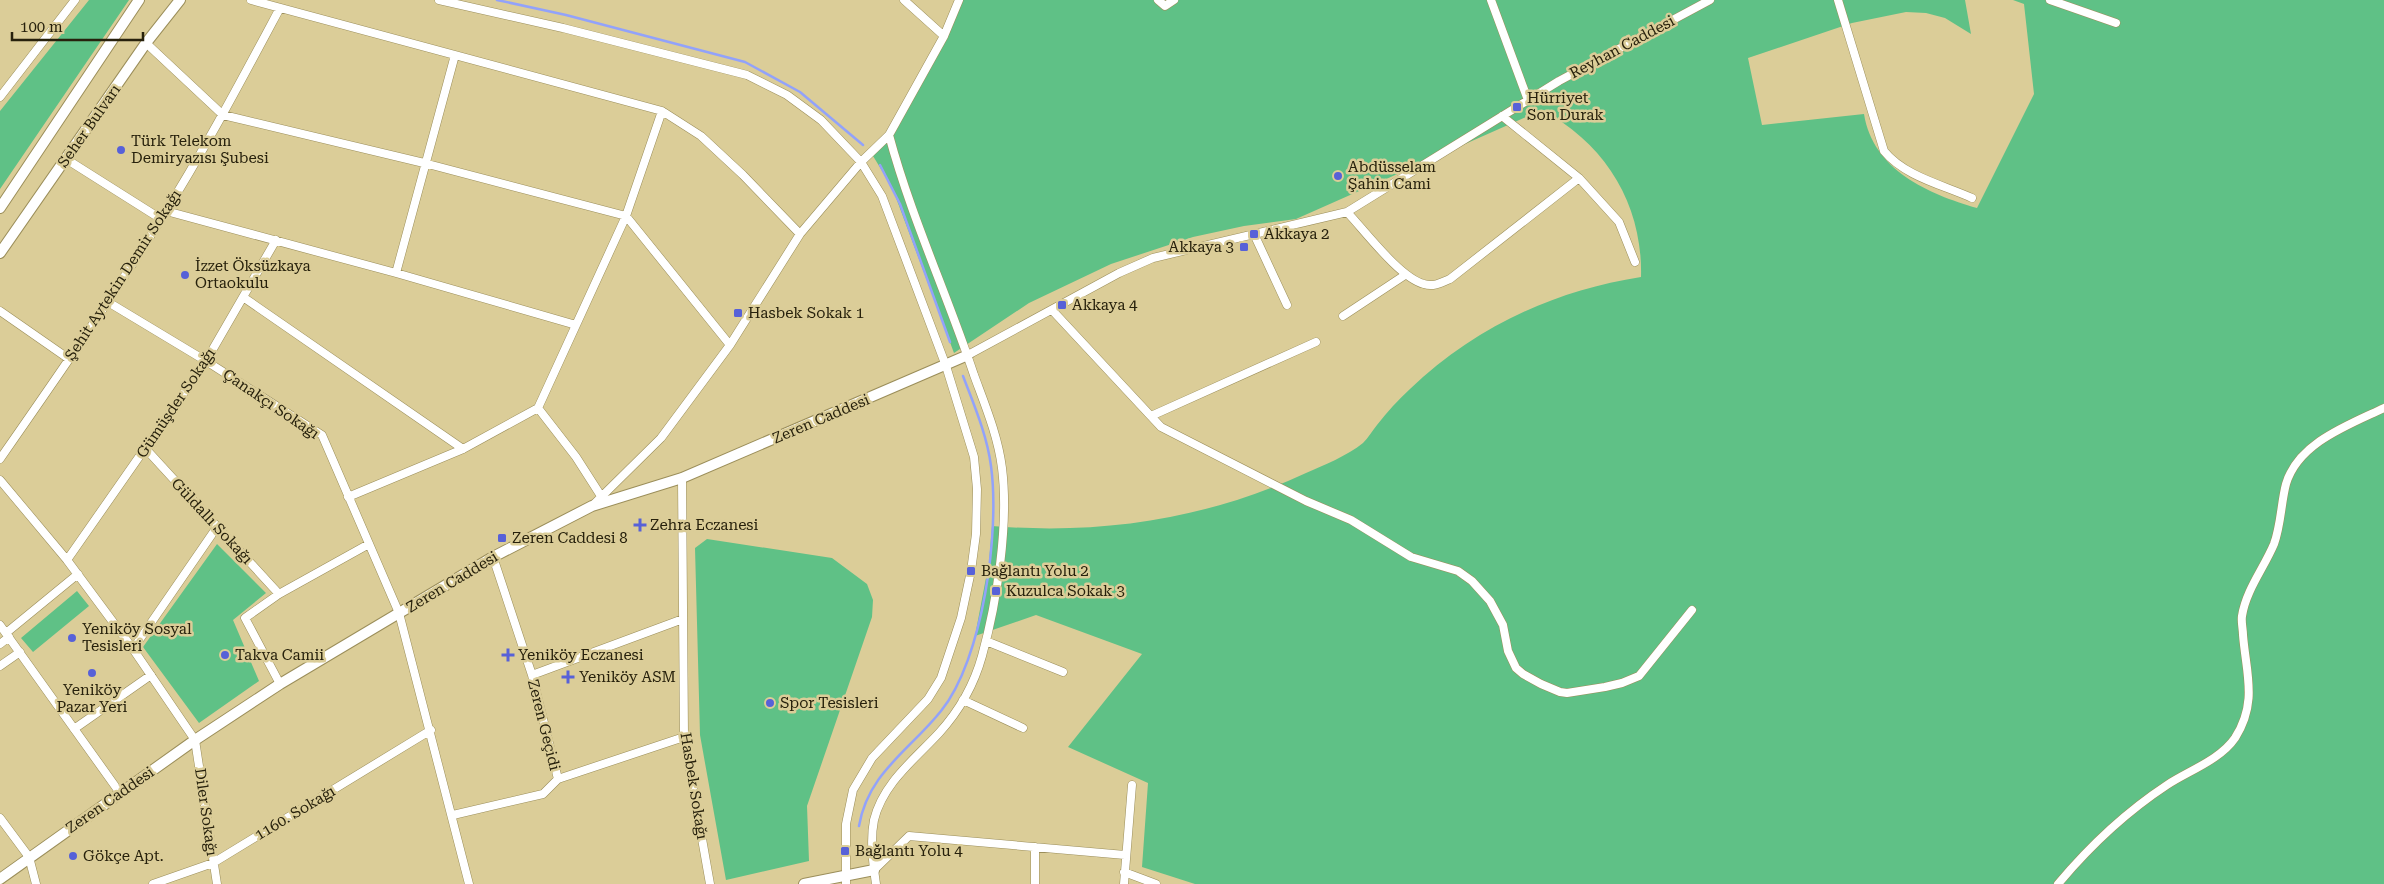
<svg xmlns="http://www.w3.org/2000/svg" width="2384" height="884" viewBox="0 0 2384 884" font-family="'Roboto Serif',serif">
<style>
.green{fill:#5fc186}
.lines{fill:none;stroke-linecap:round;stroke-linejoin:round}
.stream{stroke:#92a2fa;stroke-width:2.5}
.street-casing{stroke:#9b8e5a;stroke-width:9}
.secondary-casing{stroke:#9b8e5a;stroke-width:12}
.street{stroke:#fff;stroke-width:8}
.secondary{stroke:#fff;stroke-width:10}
.poi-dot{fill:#5761d8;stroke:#dbcd98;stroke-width:2}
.labels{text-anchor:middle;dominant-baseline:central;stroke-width:5;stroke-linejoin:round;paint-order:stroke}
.street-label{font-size:15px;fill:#27210c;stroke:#dbcd98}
.poi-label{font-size:15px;fill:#27210c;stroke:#dbcd98;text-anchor:start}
</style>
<rect width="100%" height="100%" fill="#dbcd98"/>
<path class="green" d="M89,0H129L0,189V111Z
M958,0H1965L1971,34L1945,18L1926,13L1906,12L1852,23L1748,58L1762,125L1864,114C1873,170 1928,194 1977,208L2034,94L2024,4L2013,0H2384V884H1195L1142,867L1148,783L1068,747L1142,654L1036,615L975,636L989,562L992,526C1101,535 1207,519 1306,473C1324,465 1347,456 1363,443C1368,438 1372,431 1377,425C1387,412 1398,400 1410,389C1475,327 1553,291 1641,277C1643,205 1606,144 1542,110L1296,219L1244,226L1193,237L1111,264L1029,303L954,353L892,187L873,156L890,137Z
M707,539L832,558L867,584L873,600L872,617L807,806L809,861L726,880L700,735L695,548Z
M217,544L266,593L233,620L259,681L199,723L143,647Z
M77,591L89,606L33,652L21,638Z"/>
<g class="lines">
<path class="stream" d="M497,0L566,15L745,62L800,92L863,145
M880,165L900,204L950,342
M859,826C868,773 909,751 941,711C983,659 1000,532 991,466C987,435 974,405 963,376"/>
<g class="street-casing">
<path id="street" d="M251,0L662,111L701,136L743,175L800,234
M439,0L563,28L747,75L787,95L821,120L861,162L882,196L946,366L974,457L977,489L976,534L971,571L961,618L941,678L928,699L872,758L853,790L846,824V884
M904,0L944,36
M1158,0L1165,6L1174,0
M1491,0L1528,100
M1838,0L1884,151C1904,176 1943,185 1972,198
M2050,0L2116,23
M146,43L223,115L424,163L626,216L730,345
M0,97L75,0
M66,159L161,219
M1579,178L1619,222L1635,262
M166,211L396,273L576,325
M1347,212C1365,231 1400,278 1424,284C1433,287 1441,283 1450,279L1579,178L1502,116
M1254,234L1287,305
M396,273L455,55
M243,297L463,449
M108,302L206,361L322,435L399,613L469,884
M1052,310L1161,427L1306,501L1351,520L1411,557L1458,571L1472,581L1490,601L1503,625L1508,651L1516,668L1523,674L1541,684L1560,692L1567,693L1605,687L1622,683L1639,676L1692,610
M0,311L69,359
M1343,316L1405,275
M968,355L1119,273L1153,258L1347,212L1559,81L1710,0
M538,408L576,457L601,496
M1151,416L1316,342
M145,448L279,594
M0,459C55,380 110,301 161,219C204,151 242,79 280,8
M682,478L684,737L710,884
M0,480L67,560L133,649L195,740L217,884
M348,497L463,449L538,408L626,216L662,111
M593,505L661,438L730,345L800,234L861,162L889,135L944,36L959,0
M493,557L532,675L558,779
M67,560L206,361L276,240
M0,625L120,793
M6,633L78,574
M986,641L1063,672
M0,644L9,637
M133,649L217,527
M0,666L20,652
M532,675L683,619
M280,684L245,618L279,594L369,544
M963,700L1023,728
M74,729L151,675
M453,815L543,794L558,779L684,737
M0,818L29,857L36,884
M874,870L909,836L1125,855
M1124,872L1156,884
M153,884L213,863L431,730
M876,884C873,863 870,840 874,820C883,783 915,759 939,733C959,711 974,685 982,656C997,602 1009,524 1002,468C998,436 985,405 974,375C947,294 911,217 889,135
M1035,884V847
M1124,884L1132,785
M2058,884C2089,847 2126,812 2167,785C2188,771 2220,760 2235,738C2258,702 2246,673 2243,635C2243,629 2241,622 2242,616C2246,590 2264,568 2274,544C2281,525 2281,503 2286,484C2298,443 2348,425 2384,408"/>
</g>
<g class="secondary-casing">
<path id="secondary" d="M0,208L139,0
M0,253L146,43L180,0
M0,879L195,740L280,684L493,557L592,506L682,478L968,355
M804,884L874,870"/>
</g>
<use href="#street" class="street"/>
<use href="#secondary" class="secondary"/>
</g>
<g class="poi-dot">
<rect x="1512" y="102" width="10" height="10" rx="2.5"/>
<circle cx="121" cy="150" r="5"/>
<circle cx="1338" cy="176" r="5"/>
<rect x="1249" y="229" width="10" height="10" rx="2.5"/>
<rect x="1239" y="242" width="10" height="10" rx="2.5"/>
<circle cx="185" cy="275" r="5"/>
<rect x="1057" y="300" width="10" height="10" rx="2.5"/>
<rect x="733" y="308" width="10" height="10" rx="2.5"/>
<path d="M637.5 517.5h5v5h5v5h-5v5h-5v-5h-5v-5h5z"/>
<rect x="497" y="533" width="10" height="10" rx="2.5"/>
<rect x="966" y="566" width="10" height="10" rx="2.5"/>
<rect x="991" y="586" width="10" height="10" rx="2.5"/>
<circle cx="72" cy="638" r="5"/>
<circle cx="225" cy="655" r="5"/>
<path d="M505.5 647.5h5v5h5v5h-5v5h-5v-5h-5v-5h5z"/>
<circle cx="92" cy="673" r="5"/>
<path d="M565.5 669.5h5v5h5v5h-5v5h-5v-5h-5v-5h5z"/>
<circle cx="770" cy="703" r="5"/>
<rect x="840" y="846" width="10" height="10" rx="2.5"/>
<circle cx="73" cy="856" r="5"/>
</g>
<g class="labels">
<g class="street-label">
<text transform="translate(1622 47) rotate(-28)">Reyhan Caddesi</text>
<text transform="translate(89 126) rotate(-55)">Seher Bulvarı</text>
<text transform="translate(123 275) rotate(-57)">Şehit Aytekin Demir Sokağı</text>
<text transform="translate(176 403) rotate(-56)">Gümüşder Sokağı</text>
<text transform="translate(271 404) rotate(34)">Çanakçı Sokağı</text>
<text transform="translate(821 419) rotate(-23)">Zeren Caddesi</text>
<text transform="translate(212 521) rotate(47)">Güldallı Sokağı</text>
<text transform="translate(452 582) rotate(-31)">Zeren Caddesi</text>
<text transform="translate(544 725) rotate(76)">Zeren Geçidi</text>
<text transform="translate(694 786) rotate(81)">Hasbek Sokağı</text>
<text transform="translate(110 800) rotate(-35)">Zeren Caddesi</text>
<text transform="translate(206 812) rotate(82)">Diler Sokağı</text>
<text transform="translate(295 813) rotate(-31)">1160. Sokağı</text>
</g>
<g class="poi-label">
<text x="1527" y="98">Hürriyet<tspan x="1527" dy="17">Son Durak</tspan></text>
<text x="131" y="141">Türk Telekom<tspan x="131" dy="17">Demiryazısı Şubesi</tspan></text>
<text x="1348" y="167">Abdüsselam<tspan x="1348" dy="17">Şahin Cami</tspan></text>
<text x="1264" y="234">Akkaya 2</text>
<text x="1234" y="247" text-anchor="end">Akkaya 3</text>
<text x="195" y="266">İzzet Öksüzkaya<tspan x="195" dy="17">Ortaokulu</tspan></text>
<text x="1072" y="305">Akkaya 4</text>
<text x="748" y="313">Hasbek Sokak 1</text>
<text x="650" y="525">Zehra Eczanesi</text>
<text x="512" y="538">Zeren Caddesi 8</text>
<text x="981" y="571">Bağlantı Yolu 2</text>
<text x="1006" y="591">Kuzulca Sokak 3</text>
<text x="82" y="629">Yeniköy Sosyal<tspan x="82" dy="17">Tesisleri</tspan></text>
<text x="235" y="655">Takva Camii</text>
<text x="518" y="655">Yeniköy Eczanesi</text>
<text x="579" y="677">Yeniköy ASM</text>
<text x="92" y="690" text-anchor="middle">Yeniköy<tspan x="92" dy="17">Pazar Yeri</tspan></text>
<text x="780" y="703">Spor Tesisleri</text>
<text x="855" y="851">Bağlantı Yolu 4</text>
<text x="83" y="856">Gökçe Apt.</text>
</g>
</g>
<path d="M12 32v8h131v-8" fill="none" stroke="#27210c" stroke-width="2.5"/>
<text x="20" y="32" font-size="15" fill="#27210c" stroke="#dbcd98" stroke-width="4" paint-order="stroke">100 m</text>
</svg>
